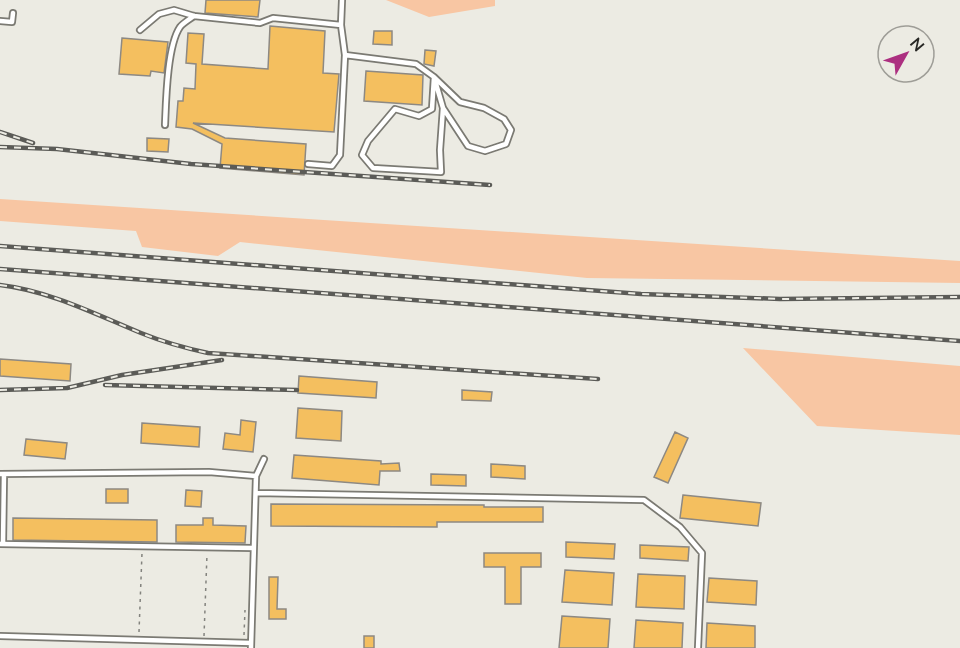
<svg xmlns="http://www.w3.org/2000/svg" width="960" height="648" viewBox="0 0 960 648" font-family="Mulish,sans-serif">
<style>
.green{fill:#f8c6a3}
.building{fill:#f4bf5f;stroke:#8d8983;stroke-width:1.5}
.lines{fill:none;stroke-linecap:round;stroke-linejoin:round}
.service-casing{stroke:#7b7a73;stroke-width:8}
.path{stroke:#83837e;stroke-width:1.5;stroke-dasharray:3 4.5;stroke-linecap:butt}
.service{stroke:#fff;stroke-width:4.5}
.rail-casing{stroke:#5b5b57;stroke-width:4.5}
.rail{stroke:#ecebe3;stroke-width:2;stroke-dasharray:7;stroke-linecap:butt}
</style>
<rect width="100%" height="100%" fill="#ecebe3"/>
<path class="green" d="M386,0H495V6L429,17Z
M0,199L960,261V283L587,278L240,242L218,256L142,247L136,231L0,221Z
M743,348L960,366V435L817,426Z"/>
<path class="building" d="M206,0H260L258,17L205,13Z
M270,26L325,31L323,73L339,74L334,132L193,123L225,138L306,144L304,175L220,168L222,144L192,129L176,127L178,101H183L184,88L195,89L196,64L186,63L188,33L204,34L202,64L268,69Z
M374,31H392V45L373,44Z
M122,38L168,42L164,73L151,71L150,76L119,74Z
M425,50L436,51L434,66L424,64Z
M366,71L423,75L422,105L364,101Z
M147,138L169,139L168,152L147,151Z
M0,359L71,364L70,381L0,376Z
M299,376L377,382L376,398L298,393Z
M462,390L492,392L491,401L462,400Z
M298,408L342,411L341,441L296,438Z
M241,420L256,422L253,452L223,449L225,433L240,435Z
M142,423L200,427L199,447L141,443Z
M675,432L688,438L668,483L654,477Z
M26,439L67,443L65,459L24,455Z
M294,455L381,461V464L399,463L400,471H380L379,485L292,478Z
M491,464L525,466V479L491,477Z
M431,474L466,475V486L431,485Z
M106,489H128V503H106Z
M186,490L202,491L201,507L185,506Z
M683,495L761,503L758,526L680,518Z
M271,504L484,505V507H543V522H437V527L271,526Z
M13,518L157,520V542L13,540Z
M203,518H213V525L246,526L245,543L176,542V525H203Z
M566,542L615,544L614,559L566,557Z
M640,545L689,547L688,561L640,558Z
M484,553H541V567H521V604H505V567H484Z
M565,570L614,573L612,605L562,602Z
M638,574L685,576L684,609L636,607Z
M269,577H278L277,609H286V619H269Z
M709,578L757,581L756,605L707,602Z
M562,616L610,619L608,648H559Z
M636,620L683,623L682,648H634Z
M707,623L755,626V648H706Z
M364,636H374V648H364Z"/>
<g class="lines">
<g class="service-casing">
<path id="service" d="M0,21L12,22L13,13
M140,30L159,14L174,10L194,16L260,23L273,18L341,25L342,0
M345,55L416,64L434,77L443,108L468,146L485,151L506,144L511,130L504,119L484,108L460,102L434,77L432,109L419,116L395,109L368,141L362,155L373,168L441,172L440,150L443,108
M165,125C166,102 167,46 180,27C183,23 190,19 194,16
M308,164L332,166L340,155L345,55L341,25
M0,474L209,472L256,476
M256,493L644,500L680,527L702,553L698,648
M0,544L253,548
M3,544L4,474
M0,636L251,643
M251,648L256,476L264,459"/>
</g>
<path class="path" d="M139,632L142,553
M244,635L245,610
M204,636L207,554"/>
<use href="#service" class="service"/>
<g class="rail-casing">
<path id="rail" d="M0,132L33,143
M0,147L57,149L191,164L490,185
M0,246L641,294L780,299L960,297
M0,269L960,341
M0,285C50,291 95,314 141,333C163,342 185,348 208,353L598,379
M105,385L297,390
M0,390L67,388L122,375L222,360"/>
</g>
<use href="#rail" class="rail"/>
</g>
<g transform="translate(906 54) rotate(50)"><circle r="28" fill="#ecebe3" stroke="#9e9d97" stroke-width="1.5"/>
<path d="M0-4.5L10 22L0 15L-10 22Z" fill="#ac2f80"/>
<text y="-9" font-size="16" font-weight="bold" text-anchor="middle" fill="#282825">N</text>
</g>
</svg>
